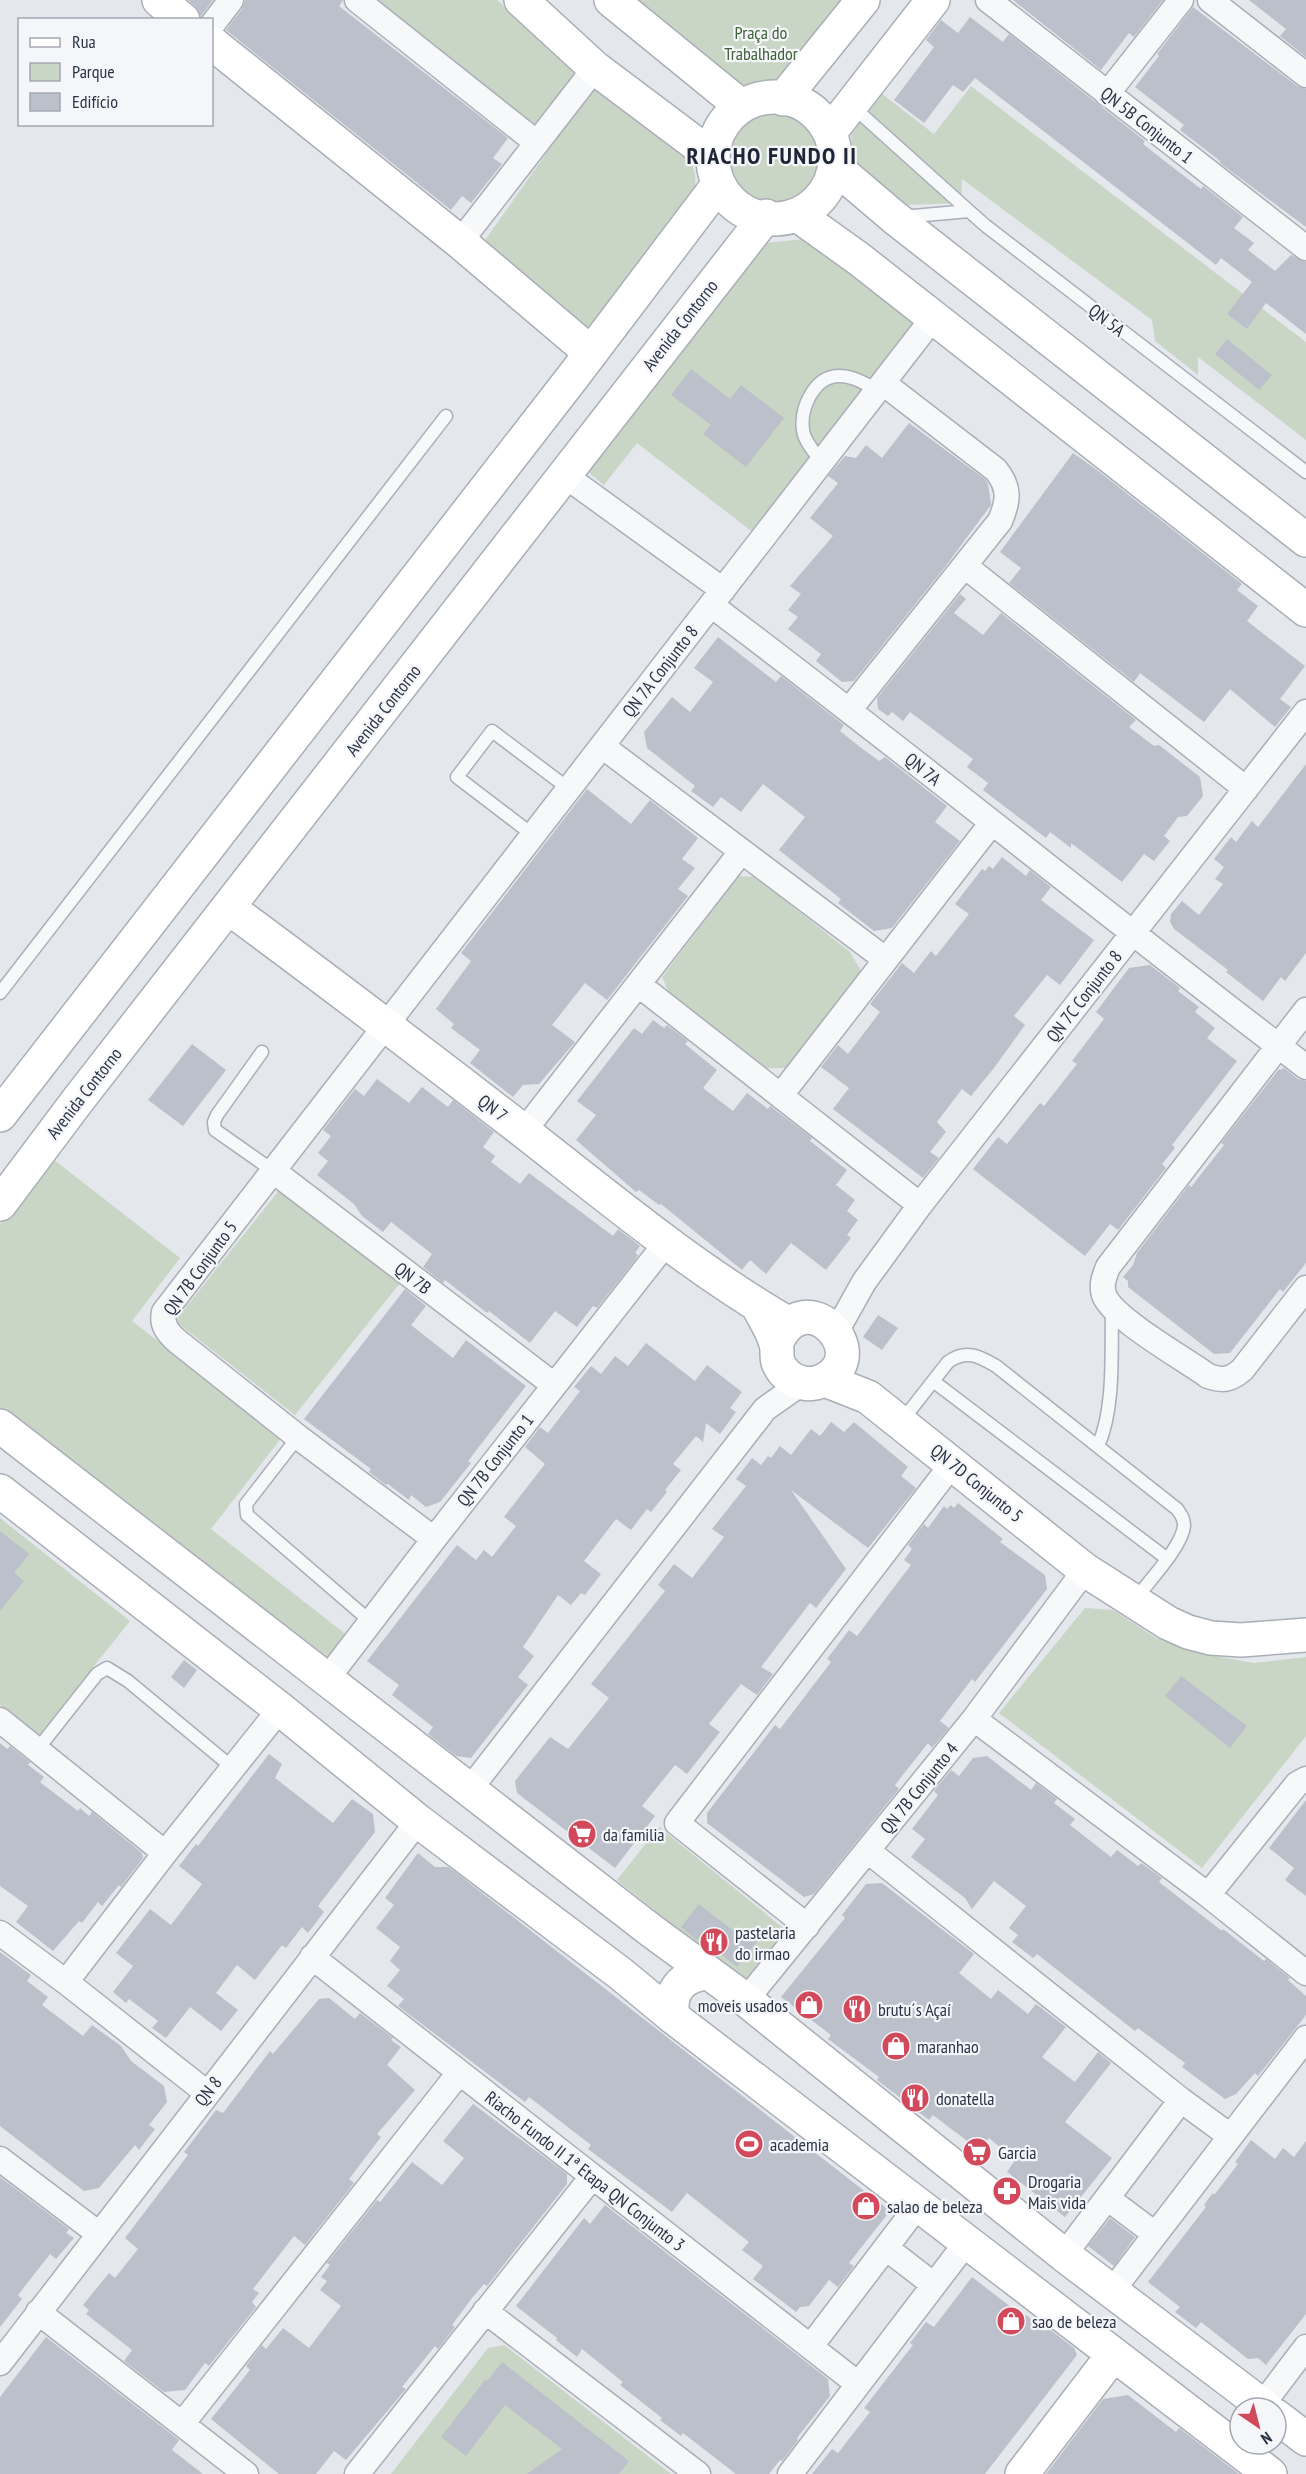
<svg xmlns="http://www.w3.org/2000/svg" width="1306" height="2474" viewBox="0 0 1306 2474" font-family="'PT Sans Narrow',sans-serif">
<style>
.green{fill:#c9d6c5}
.building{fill:#bbc0ca}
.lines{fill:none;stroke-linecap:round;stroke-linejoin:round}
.lane-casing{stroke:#a9aeb7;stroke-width:15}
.street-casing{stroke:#a9aeb7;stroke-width:27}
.secondary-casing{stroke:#a9aeb7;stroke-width:36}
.lane{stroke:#f7f8fa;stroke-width:12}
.street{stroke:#f7f8fa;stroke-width:24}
.secondary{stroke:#fff;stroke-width:33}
.labels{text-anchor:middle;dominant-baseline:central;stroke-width:4.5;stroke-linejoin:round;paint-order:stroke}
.park-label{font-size:18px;fill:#3f6138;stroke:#f4f6f9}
.street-label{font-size:18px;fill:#2b3445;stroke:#f4f6f9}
.poi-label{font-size:18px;fill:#2b3445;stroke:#f4f6f9;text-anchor:start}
.district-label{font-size:24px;font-weight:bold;letter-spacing:1.5px;fill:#1d2536;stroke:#f4f6f9}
</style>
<rect width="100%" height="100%" fill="#e4e7ec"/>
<path class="green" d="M374,0H497L577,71L531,128Z
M628,0H848L789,76L770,85L748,86L723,77Z
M594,86L688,150L695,174L696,194L588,336L478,250Z
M971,86L1306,342V440L1198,357V375L1155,341L1152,320L962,179L961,203L908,205L872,189L854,163L851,134L881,93L934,134Z
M776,105C781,107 788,108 793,110C822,123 835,161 816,188C807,200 796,205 782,208C724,219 700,136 749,110C756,106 767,106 776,105Z
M805,239L915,324L754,533L637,443L604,485L588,472L765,243Z
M739,876L756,877L850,952L861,971L787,1068H766L669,993L662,977Z
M49,1156L180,1258L132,1321L282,1437L211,1529L348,1636L328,1657L0,1407V1224Z
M280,1189L400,1283L295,1415L175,1321Z
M0,1518L130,1621L39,1735L0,1705Z
M1085,1608L1113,1610L1156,1638L1204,1654L1254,1663L1306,1657V1736L1202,1868L999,1713Z
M659,1827L787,1931L745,1983L617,1880Z
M504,2345L671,2474H391L488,2348Z"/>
<path class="building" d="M188,0H213L201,16L195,6Z
M245,0H343L339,6L508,138L493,158L502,164L471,203L462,196L451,210L226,30L242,9Z
M1013,0H1163L1134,37L1129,33L1101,70Z
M1249,0H1306V57L1280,36L1286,29Z
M1193,7L1297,86L1306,89V227L1220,163V161L1180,130L1184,125L1135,87L1159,56L1157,54Z
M970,17L1003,42L1009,34L1145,141L1143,144L1162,159L1201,189L1203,186L1243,217L1234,228L1254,243L1248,250L1275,271L1291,255L1306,262V334L1266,303L1247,329L1227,314L1252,282L1221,258L1216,265L975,78L963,92L953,85L924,123L894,100L934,47L926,40L941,20L958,33Z
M1227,339L1272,375L1259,390L1215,354Z
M691,369L730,399L741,385L784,418L746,467L703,434L711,425L671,395Z
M909,423L986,480L988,484L991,505L945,567L854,681L842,682L816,661L821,654L788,629L798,617L788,610L801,594L790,586L833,536L810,518L838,483L828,476L845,456L856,458L866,445L882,458Z
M1073,453L1097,470L1242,584L1237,590L1258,606L1247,621L1305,666L1280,699L1291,707L1275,727L1230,689L1204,722L1140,673L1134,682L1009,583L1021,568L1000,552Z
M960,594L966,599L954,613L983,635L1001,613L1136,720L1129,727L1154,746L1159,745L1200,777L1203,796L1187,816L1178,817L1164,836L1170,841L1154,861L1144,854L1122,882L1071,843V848L1050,832L1046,838L983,790L988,783L967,767L973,759L910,712L903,721L892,712L888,716L878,709L877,698Z
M718,637L776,682L781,676L844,725L840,731L860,747L879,761L885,757L890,761L947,806L935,822L960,841L892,928L874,931L838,903L841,899L779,850L805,817L763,784L741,812L721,797L713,807L691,791L695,786L647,748L644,732L672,697L690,712L713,682L694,668Z
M1306,764V953L1285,981L1281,977L1263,1001L1226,972L1228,970L1174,929L1170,922L1171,914L1182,901L1199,915L1223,884L1215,879L1224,867L1214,859L1231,837L1236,842L1252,821L1258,827Z
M587,789L631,824L650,800L698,838L682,859L695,868L678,889L688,896L607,1000L585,983L552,1025L575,1042L539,1084L523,1085L513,1097L470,1063L480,1050L451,1028L454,1024L436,1009L471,961L461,953Z
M1002,857L1026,876L1030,870L1051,887L1041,900L1094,940L1060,985L1047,975L1014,1016L1025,1025L994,1068L971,1096L962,1089L937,1122L946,1132L930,1152L939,1158L923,1178L833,1109L849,1088L821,1067L838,1045L848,1054L880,1012L870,1004L902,963L914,973L931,951L936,956L969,914L955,904L982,869L985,871L989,866L993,869Z
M1150,965L1180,988L1178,991L1199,1007L1195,1012L1215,1028L1207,1038L1237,1061L1172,1145L1175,1148L1162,1164L1166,1168L1118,1230L1110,1224L1085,1256L973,1169L998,1137L1007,1144L1040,1103L1044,1106L1077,1064L1072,1061L1104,1019L1096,1012L1129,968Z
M653,1020L664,1028L667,1025L688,1041L685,1044L717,1070L703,1088L733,1111L747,1093L768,1109L770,1106L812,1138L810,1141L847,1170L836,1185L855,1200L847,1211L858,1220L847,1235L851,1238L826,1270L791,1243L766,1274L750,1260L742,1270L661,1204L659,1205L639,1190L636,1192L576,1140L596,1115L577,1101L634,1028L642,1034Z
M192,1044L226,1070L183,1126L148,1100Z
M1284,1068L1298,1079L1306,1081V1263L1283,1292L1280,1289L1230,1353L1214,1354L1128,1287V1281L1123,1277L1133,1265L1137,1253L1189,1185L1191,1187L1224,1145L1221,1143L1279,1069L1280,1070Z
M377,1079L409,1103L422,1087L448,1107L453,1100L494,1132L483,1147L495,1156L491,1162L520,1184L529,1173L613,1236L618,1229L640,1246L635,1253L638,1255L636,1259L597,1308L593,1306L577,1327L555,1311L530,1343L489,1311L487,1313L445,1280L443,1283L423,1267L432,1254L391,1222L383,1232L362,1216L354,1204L317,1175L328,1161L318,1153L331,1136L323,1130L355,1089L364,1096Z
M405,1289L426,1306L411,1325L453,1358L466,1340L526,1386L468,1461L471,1463L440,1502L426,1507L411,1495L409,1500L388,1484L386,1485L369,1472L371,1469L304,1419Z
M878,1315L898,1328L882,1350L863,1337Z
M646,1343L695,1381L707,1365L742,1392L730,1408L736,1412L720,1434L706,1423L703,1442L696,1436L673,1464L681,1470L665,1490L667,1492L651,1512L647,1509L631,1530L616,1519L584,1561L601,1574L585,1595L581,1593L571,1605L558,1595L523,1647L534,1656L518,1677L528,1685L471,1758L456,1756L428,1734L433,1727L392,1695L399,1685L367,1661L457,1545L476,1560L484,1550L492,1557L516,1526L504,1517L545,1464L525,1447L540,1427L548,1433L580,1391L574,1387L591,1366L601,1374L615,1356L628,1366Z
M831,1422L844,1432L854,1422L908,1467L901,1476L916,1488L868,1548L791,1490L846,1569L816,1608L810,1603L761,1667L773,1674L757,1695L741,1684L709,1724L720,1732L687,1774L675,1765L642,1806L655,1816L615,1868L517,1793L515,1781L550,1737L568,1749L609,1698L591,1684L665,1591L658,1585L674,1564L692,1578L724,1537L712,1529L746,1486L736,1479L752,1458L761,1465L768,1456L771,1458L780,1446L791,1455L811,1429L820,1436Z
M958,1503L1003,1539L1000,1542L1045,1575L1047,1589L975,1682L972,1679L940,1721L949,1728L932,1748L928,1743L895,1785L899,1789L814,1894L804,1897L707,1823V1813L775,1725L780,1729L831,1662L827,1659L849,1630L857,1636L911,1565L904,1560L912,1549L908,1545L924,1524L928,1528L944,1506L947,1509L951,1505L954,1508Z
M0,1531L29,1554L14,1573L24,1581L0,1611Z
M184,1660L197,1670L184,1688L171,1677Z
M1181,1676L1247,1726L1230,1748L1165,1696Z
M0,1743L7,1749L10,1746L30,1762L28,1765L44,1777L40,1782L45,1786L78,1811L80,1808L89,1816L92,1812L142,1853L143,1858L121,1887L119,1885L102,1906L98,1902L82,1923L79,1921L53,1951L16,1922L28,1906L0,1886Z
M269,1754L282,1764L275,1778L333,1823L352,1799L373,1814L375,1832L318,1906L324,1912L308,1933L302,1927L286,1948L282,1945L255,1980L237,1965L216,1993L238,2010L221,2031L190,2007L166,2038L152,2028L158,2021L129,1999L126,2003L113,1992L133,1966L116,1953L150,1909L171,1925L202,1884L179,1866L196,1844L198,1846Z
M987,1756L1031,1790L1036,1783L1057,1799L1054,1803L1075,1819L1070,1825L1111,1857L1117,1850L1138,1866L1141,1863L1162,1878L1159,1882L1222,1931L1223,1929L1264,1961L1266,1959L1290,1978L1288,1980L1306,1996V2015L1258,2076L1255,2073L1236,2094L1225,2099L1182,2067L1185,2063L1138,2028L1135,2031L1037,1954L1033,1958L1012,1942L1018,1935L1009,1928L1026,1906L994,1881L972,1909L965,1898L911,1857L925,1839L912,1829L938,1795L934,1791L951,1770L959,1776L973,1758Z
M1306,1800V1896L1285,1880L1294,1868L1269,1848Z
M418,1853L435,1867H448L454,1871L890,2211L849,2263L854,2266L838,2287L829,2280L809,2306L800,2307L796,2312L753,2279L763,2266L742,2250L749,2242L687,2193L672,2212L588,2149L591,2145L529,2097L525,2102L398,2006L404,1999L387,1986L400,1970L390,1961L400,1947L376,1928L394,1905L385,1898Z
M882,1883L974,1954L959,1973L991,1999L998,1990L1028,2014L1036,2004L1066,2027L1042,2057L1075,2082L1098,2052L1111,2063L1065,2122L1112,2158L1065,2217L1007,2172L1015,2160L989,2138L979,2150L933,2115L929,2120L877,2080L879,2077L828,2039L831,2035L781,1997L845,1918L842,1915L866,1884Z
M699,1904L740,1936L746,1927L760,1938L737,1967L699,1937L697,1940L681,1927Z
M0,1952L31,1975L27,1981L48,1997L42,2005L83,2036L92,2025L121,2046L131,2061L164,2086L167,2102L149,2125L155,2129L139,2150L135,2145L99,2188L84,2191L0,2126Z
M329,1998L355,2019L360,2013L393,2038L391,2040L401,2047L387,2065L415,2090L377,2134L381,2137L349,2179L354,2183L305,2245L294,2236L253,2289L259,2293L252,2302L256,2307L209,2366L205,2363L185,2390L164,2392L124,2361L132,2350L86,2314L89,2310L83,2305L109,2273L115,2278L138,2249L125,2238L188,2155L184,2152L216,2110L223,2113L270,2051L273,2054L319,1999Z
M473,2104L567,2174V2184L487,2286L484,2284L472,2298L452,2325L455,2327L438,2349L435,2346L402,2387L406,2389L346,2460L334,2451L316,2474H279L211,2419L250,2370L246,2366L262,2345L266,2349L283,2328L309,2348L341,2306L320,2290L327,2281L321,2277L330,2265L327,2263L377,2200L380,2202L412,2162L442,2185L464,2158L443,2141Z
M1251,2140L1275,2159L1283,2148L1294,2157L1306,2141V2314L1266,2365L1258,2358L1248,2359L1201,2322L1196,2328L1175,2312L1180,2307L1148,2282L1206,2207L1204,2205L1212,2194H1215L1238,2164L1235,2162Z
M0,2177L69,2229L66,2233L74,2238L56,2259L50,2254L18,2295L22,2299L0,2327Z
M605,2205L828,2379L830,2396L797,2438L798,2440L782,2461L780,2460L769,2474H736L683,2433L681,2436L660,2420L662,2418L620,2385L623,2382L582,2349L577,2357L556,2340L557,2338L516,2306L584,2218L590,2224Z
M1110,2218L1135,2237L1114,2266L1088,2246Z
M972,2277L1024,2317L1026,2315L1046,2331L1048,2328L1074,2348L1077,2355L985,2474H812L832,2449L838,2453L870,2412L864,2408L913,2345L910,2343L926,2322L934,2327Z
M46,2337L179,2440L172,2450L203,2474H0V2397Z
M502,2362L629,2461L619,2474H527L562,2449L505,2405L466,2456L441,2437L485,2380L487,2381Z
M1128,2395L1176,2432L1179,2428L1239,2474H1046L1103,2399Z"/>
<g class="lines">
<g class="lane-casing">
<path id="lane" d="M851,105L969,211
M902,217L969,211L986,226L1306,472
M822,462C815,453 804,441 803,430C800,408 814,377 838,376C852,375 865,384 878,390
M533,835L457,777L492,731L569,789
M0,993L446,416
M262,1052L217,1115L214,1122L215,1130L272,1170
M933,1381L1166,1558
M901,1422L948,1362C966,1349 979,1356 996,1366L1177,1509C1181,1515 1184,1518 1184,1526C1182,1547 1147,1583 1134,1601
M298,1437L246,1504L247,1515L370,1621
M1098,1446C1115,1408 1111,1352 1112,1309
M37,1750L97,1674L107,1668L128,1681L233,1768"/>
</g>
<g class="street-casing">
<path id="street" d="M357,0L537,143
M988,0L1306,248
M1210,0L1306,75
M212,25L231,0
M1107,94L1181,0
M460,242L595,68
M564,475L723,590
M965,566L1246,789
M711,605C912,756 1106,915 1306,1067
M850,709L1000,521C1009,500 1010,488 996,470L883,383
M602,746L885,959
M639,985L920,1205
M1306,1010L1108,1267C1104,1277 1101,1285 1104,1295C1113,1319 1185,1359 1208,1376C1223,1381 1230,1380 1242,1370L1306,1288
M781,1095L991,824
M524,1131L741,852
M272,1170L554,1385
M836,1332L864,1282L920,1205L1306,712
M434,1539L298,1437L177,1341C168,1333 161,1325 164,1312L933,318
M327,1679L434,1539L666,1243
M974,1719L1208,1895L1306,1973
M0,1720L165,1853
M470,1789L765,1409L802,1383
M868,1851L1181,2100L1230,2136
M1208,1895L1297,1784L1306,1779
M807,1926L677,1823L953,1463
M0,1933L66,1982L207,2093
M312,1957L858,2384
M66,1982L165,1853L280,1709
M746,2000L974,1719L1085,1570
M0,2159L99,2234
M1107,2198L1155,2234
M886,2248L934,2285
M1064,2255L1181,2100
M1112,2291L1306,2038
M485,2311L698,2474
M38,2312L246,2474
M811,2346L919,2204
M0,2363L418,1821
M1262,2405L1306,2347
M182,2424L459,2073
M357,2474L592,2177
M790,2474L966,2243"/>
</g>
<g class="secondary-casing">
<path id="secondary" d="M159,0L183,20
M521,0L595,68L712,156
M611,0L741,106
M212,43L460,242L591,353
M713 158a61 61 0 1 1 122 0a61 61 0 1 1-122 0Z
M783,99L863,0
M830,132L933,0
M835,167L895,218L1306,540
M799,216L859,259L1306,610
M229,908C328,981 425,1055 522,1130C609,1198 694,1269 789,1324
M0,1115L575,374L718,185
M0,1204L78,1100L766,216
M758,1306C764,1318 773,1331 776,1344C778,1350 776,1356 778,1362C785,1380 806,1389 824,1380C876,1354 804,1277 776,1344
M825,1380L868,1397L1085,1570L1168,1623L1188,1632L1211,1638L1241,1640L1306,1635
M0,1426L653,1932L746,2000L1064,2255L1266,2408
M0,1491L280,1709L418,1821L621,1974L673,2017L1270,2474
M673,2017C668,1991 682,1975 708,1973
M1276,2416L1306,2439
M1022,2474L1113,2355"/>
</g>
<use href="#lane" class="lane"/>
<use href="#street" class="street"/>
<use href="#secondary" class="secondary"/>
</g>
<defs>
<g id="supermarket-disc" transform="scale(1.5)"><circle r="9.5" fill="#d1495b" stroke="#f4f6f9"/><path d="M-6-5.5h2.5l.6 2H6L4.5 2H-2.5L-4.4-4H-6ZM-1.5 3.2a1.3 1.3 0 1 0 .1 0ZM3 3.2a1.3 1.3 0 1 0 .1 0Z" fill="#fff"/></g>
<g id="restaurant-disc" transform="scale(1.5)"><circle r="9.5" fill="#d1495b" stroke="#f4f6f9"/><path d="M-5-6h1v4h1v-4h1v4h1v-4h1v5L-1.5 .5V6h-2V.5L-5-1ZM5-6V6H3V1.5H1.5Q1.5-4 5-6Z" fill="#fff"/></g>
<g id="shop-disc" transform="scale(1.5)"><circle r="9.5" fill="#d1495b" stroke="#f4f6f9"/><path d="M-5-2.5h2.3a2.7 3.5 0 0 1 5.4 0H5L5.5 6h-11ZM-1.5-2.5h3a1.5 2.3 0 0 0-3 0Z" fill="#fff"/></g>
<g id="stadium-disc" transform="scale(1.5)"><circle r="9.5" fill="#d1495b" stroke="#f4f6f9"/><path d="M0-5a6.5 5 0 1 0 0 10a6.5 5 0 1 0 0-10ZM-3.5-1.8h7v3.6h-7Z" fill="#fff"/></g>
<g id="pharmacy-disc" transform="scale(1.5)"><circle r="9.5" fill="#d1495b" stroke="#f4f6f9"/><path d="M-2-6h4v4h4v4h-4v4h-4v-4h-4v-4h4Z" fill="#fff"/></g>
</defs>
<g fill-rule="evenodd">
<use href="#supermarket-disc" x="582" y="1834"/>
<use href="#restaurant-disc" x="714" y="1942"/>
<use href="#shop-disc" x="809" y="2005"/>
<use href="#restaurant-disc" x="857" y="2009"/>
<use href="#shop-disc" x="896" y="2046"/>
<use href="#restaurant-disc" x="915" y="2098"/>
<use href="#stadium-disc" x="749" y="2144"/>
<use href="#supermarket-disc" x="977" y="2152"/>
<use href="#pharmacy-disc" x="1007" y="2191"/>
<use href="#shop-disc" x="866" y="2206"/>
<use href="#shop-disc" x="1011" y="2321"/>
</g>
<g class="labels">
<g class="park-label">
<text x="761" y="32">Praça do<tspan x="761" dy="21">Trabalhador</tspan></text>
</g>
<g class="street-label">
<text transform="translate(1147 125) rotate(38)">QN 5B Conjunto 1</text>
<text transform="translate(1107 320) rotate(38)">QN 5A</text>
<text transform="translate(680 325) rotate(-52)">Avenida Contorno</text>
<text transform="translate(660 671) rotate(-52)">QN 7A Conjunto 8</text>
<text transform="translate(383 710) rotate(-52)">Avenida Contorno</text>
<text transform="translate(923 769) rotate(39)">QN 7A</text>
<text transform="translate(1084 996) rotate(-52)">QN 7C Conjunto 8</text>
<text transform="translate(84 1093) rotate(-52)">Avenida Contorno</text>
<text transform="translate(493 1108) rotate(38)">QN 7</text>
<text transform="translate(200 1268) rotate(-54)">QN 7B Conjunto 5</text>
<text transform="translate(413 1278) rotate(37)">QN 7B</text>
<text transform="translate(495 1460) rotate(-52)">QN 7B Conjunto 1</text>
<text transform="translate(977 1483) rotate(39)">QN 7D Conjunto 5</text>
<text transform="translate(919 1788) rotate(-51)">QN 7B Conjunto 4</text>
<text transform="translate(208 2091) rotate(-52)">QN 8</text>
<text transform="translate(585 2171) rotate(38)">Riacho Fundo II 1ª Etapa QN Conjunto 3</text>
</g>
<g class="poi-label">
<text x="603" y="1834">da familia</text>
<text x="735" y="1932">pastelaria<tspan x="735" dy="21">do irmao</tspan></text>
<text x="788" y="2005" text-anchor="end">moveis usados</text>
<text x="878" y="2009">brutu´s Açaí</text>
<text x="917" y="2046">maranhao</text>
<text x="936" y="2098">donatella</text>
<text x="770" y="2144">academia</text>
<text x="998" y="2152">Garcia</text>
<text x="1028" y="2181">Drogaria<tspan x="1028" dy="21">Mais vida</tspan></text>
<text x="887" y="2206">salao de beleza</text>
<text x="1032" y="2321">sao de beleza</text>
</g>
<g class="district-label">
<text x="772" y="155">RIACHO FUNDO II</text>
</g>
</g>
<rect x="18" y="18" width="195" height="108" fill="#f4f6f9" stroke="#a4a8b1" stroke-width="1.5"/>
<rect x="30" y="38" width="30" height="9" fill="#ffffff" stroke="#a4a8b1" stroke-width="1.5"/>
<text x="72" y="48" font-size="18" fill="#2b3445">Rua</text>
<rect x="30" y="63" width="30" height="18" fill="#c9d6c5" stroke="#a4a8b1" stroke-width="1.5"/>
<text x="72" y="78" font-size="18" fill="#2b3445">Parque</text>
<rect x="30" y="93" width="30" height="18" fill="#bbc0ca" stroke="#a4a8b1" stroke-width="1.5"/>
<text x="72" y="108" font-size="18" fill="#2b3445">Edifício</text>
<g transform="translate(1258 2426) rotate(145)"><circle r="28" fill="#f4f6f9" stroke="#a4a8b1" stroke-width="1.5"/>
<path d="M0-4.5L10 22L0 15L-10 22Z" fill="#d1495b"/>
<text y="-9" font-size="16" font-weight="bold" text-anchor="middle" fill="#2b3445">N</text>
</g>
</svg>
